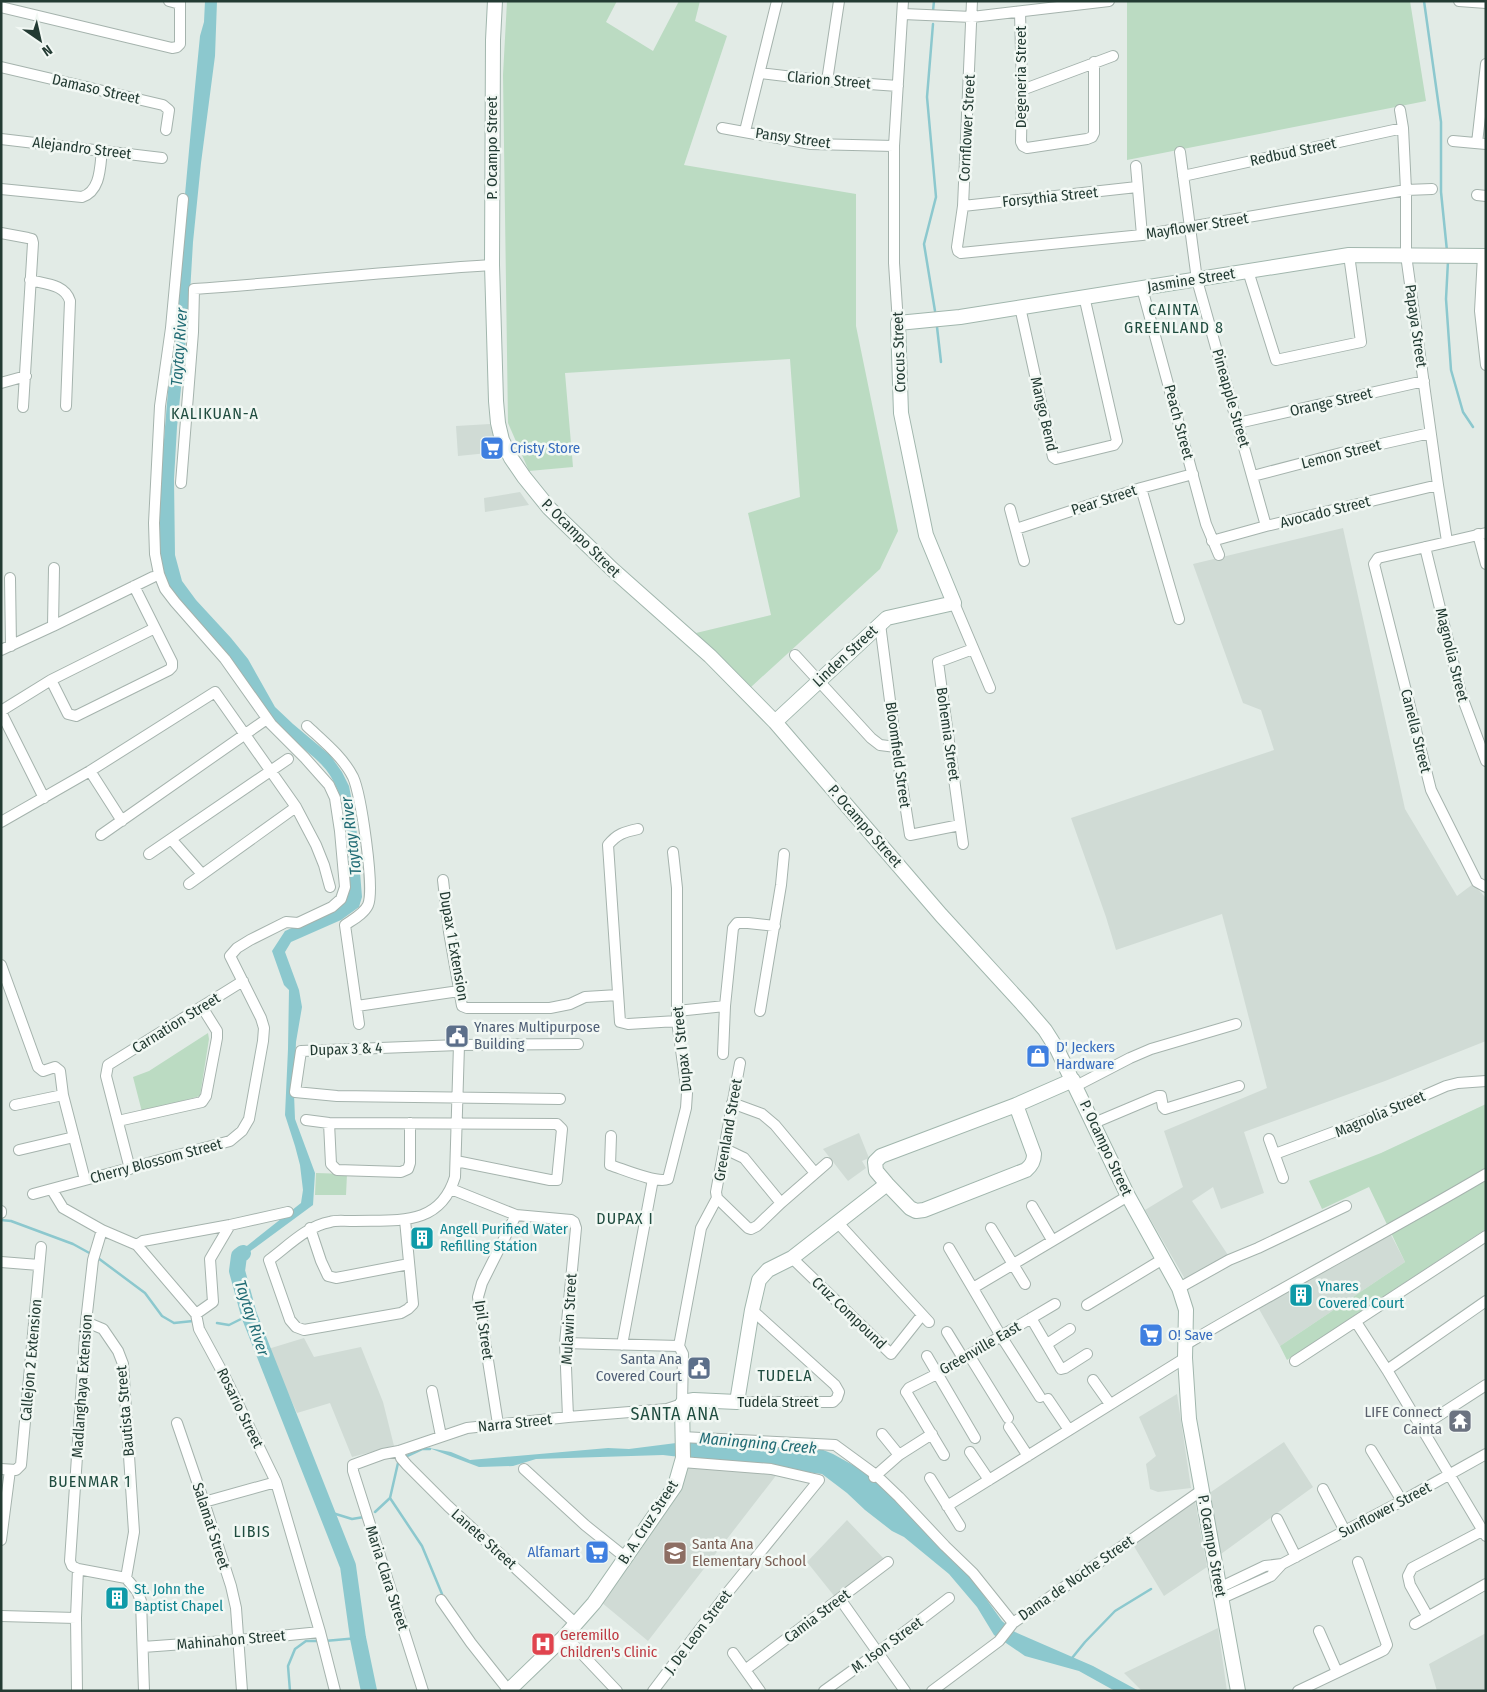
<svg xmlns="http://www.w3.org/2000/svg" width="1487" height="1692" viewBox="0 0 1487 1692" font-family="'Fira Sans Condensed',sans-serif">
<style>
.built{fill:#d0dbd5}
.green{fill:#bbdbc2}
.water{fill:#8cc8ce}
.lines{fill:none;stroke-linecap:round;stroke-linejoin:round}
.stream{stroke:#8cc8ce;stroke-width:2.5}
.river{stroke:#8cc8ce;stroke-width:16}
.street-casing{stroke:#a5b3ad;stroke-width:12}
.secondary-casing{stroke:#a1b6ad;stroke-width:16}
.street{stroke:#fff;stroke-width:10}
.secondary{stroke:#fff;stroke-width:14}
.labels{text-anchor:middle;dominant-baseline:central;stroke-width:5;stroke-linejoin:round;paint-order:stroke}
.street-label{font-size:15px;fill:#233b33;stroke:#f2f8f4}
.shop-label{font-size:15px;fill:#366cbe;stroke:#f2f8f4;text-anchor:start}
.service-label{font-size:15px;fill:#4e5e75;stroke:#f2f8f4;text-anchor:start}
.culture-label{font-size:15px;fill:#0d838f;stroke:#f2f8f4;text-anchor:start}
.worship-label{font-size:15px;fill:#5b616d;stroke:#f2f8f4;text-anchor:end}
.education-label{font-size:15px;fill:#785e54;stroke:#f2f8f4;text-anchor:start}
.health-label{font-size:15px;fill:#be3a42;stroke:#f2f8f4;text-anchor:start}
.neighbourhood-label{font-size:16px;letter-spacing:1px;fill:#1f4c3f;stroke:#f2f8f4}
.water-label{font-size:16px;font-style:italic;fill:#206b74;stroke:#f2f8f4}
.quarter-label{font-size:18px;letter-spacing:1px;fill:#1f4c3f;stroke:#f2f8f4}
</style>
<rect width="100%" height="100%" fill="#e2ebe6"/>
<path class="built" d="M490,424L498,452L458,456L456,426Z
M520,492L529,505L485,512L484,498Z
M1343,528L1405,809L1457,896L1473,884L1486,898V1041L1385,1081L1244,1132L1264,1193L1221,1209L1213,1187L1192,1201L1228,1255L1185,1279L1145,1210L1183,1187L1164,1131L1267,1088L1222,914L1116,950L1106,917L1071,818L1274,750L1261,710L1243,703L1193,564Z
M859,1133L869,1158L862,1161L866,1168L848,1181L823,1149Z
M1390,1233L1405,1262L1280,1346L1255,1302Z
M304,1338L314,1357L361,1347L383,1402L394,1446L352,1457L330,1403L297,1413L268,1349Z
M1177,1394L1191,1488L1158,1492L1150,1489L1146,1464L1156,1456L1139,1417Z
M1284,1442L1313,1487L1221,1554L1208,1494Z
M687,1465L778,1473L648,1641L601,1602Z
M1195,1501L1207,1567L1164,1596L1132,1543Z
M847,1520L885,1560L835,1597L807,1562Z
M1218,1628L1227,1691H1142L1124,1673Z
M1486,1633V1691H1437L1429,1664Z"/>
<path class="green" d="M507,1H617L606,22L653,51L679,1H700L695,21L727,36L684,165L856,194V326L898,531L880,569L751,687L696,633L771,615L748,513L800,497L790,359L565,373L573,467L529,471L508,423L503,75Z
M1127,1H1410L1426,101L1127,160Z
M208,1033L209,1039L200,1096L142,1112L133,1077L149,1071Z
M1486,1104V1229L1287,1360L1280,1346L1405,1262L1369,1187L1322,1209L1309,1181L1381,1153Z
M316,1173L347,1174L346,1195H315Z"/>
<path class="water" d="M205,1H217L215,56L201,163L193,242L189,310L177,427L174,479L175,555L182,581L196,600L231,638L248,659L275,707L293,724L330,755L342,772L349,786L356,823L362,897L359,907L341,920L291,942L285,952L299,990L302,1007L296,1042L294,1094L295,1119L315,1173L313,1205L245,1255L239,1262L237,1271L236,1263L238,1253L301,1203L303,1190L300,1165L295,1146L285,1115L288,1049L289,990L284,985L272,951L285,931L323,914L349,886C348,847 350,793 321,764C305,748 284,735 270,716C252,693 240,667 220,645C202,624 176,604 164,578C162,572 162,565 161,560C154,516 162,470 165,427C176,296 187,166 200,36L204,22Z
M692,1441L816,1447L833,1454L869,1474L901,1502L972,1579L1002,1621L1015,1632L1093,1666L1139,1691H1115L1079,1671L1025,1656L1006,1643L994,1635L977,1607L949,1574L904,1537L892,1531L865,1510L847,1493L822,1474L663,1455L536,1459L513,1466L479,1467L429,1448L451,1452L470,1460L608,1448L629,1449Z"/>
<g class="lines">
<path class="stream" d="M1424,1L1441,122V192L1447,251
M933,11L934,1
M933,24L927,97L936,197L924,244L935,311
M1448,261L1446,299L1451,370L1463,412L1473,427
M937,327L941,362
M1,1220L11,1221L73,1244L93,1255
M98,1258L145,1293L162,1316L174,1323L193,1321
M217,1323L229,1325L249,1315
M405,1457L422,1449H430
M390,1498L422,1546L442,1594
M326,1511L352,1519L364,1517
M375,1512L390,1498L398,1463L401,1461
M325,1641L358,1638
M1072,1658L1085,1642L1115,1611L1151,1589
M290,1691L288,1666L295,1649L306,1641H320"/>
<path class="river" d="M243,1253L239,1256L237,1271L249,1315L348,1566L358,1638L369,1691"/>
<g class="street-casing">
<path id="street" d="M169,1L180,4
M972,1L963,206L957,247L958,251L961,253L1142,235L1406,190L1432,189
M1459,1L1486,3
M1,7L172,48L177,47L180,44V1
M1020,12L1022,90L1021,142L1023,146L1027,148L1087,139L1092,137L1094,133V62
M903,14L972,17L1109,1
M1,67L163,105L169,110L166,130
M760,73L827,81L898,86
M827,81L839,1
M1022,90L1113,56
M1400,110L1403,128L1406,190V255L1438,485L1447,541
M722,128L811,144L894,146
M745,131L777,1
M1,139L162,158
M1453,141L1486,144
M1477,143L1486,64
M1180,152L1197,280L1266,526
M1136,166L1142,235
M1183,176L1403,128
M1,189L82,197C101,191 100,166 102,150
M1477,195L1486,196
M963,206L1137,187
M1,233L28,238L32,239L33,243L23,407
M1483,256L1480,311L1486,365
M1248,271L1276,360L1361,342L1349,255
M30,280C45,284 65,284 70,301L66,406
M1142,288L1206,524L1219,555
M1020,307L1053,457L1056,459L1114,445L1117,441L1084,296
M898,323L894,263V146L903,1
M1,383L26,376
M1238,423L1424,381
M1253,476L1341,453L1430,433
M181,483L193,332L194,289C294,282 392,271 492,265
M1141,488L1179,619
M1010,509L1024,561
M1016,529L1141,488L1193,474
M1486,533L1378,558L1374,564L1431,790L1477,882L1486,887
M1478,534L1486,564
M1212,541L1266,526L1438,485
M1425,547L1461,694L1486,761
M10,578L11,646
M954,603L990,688
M880,624L896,747L910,835L960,825
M53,626L54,568
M1,650L53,626L153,577
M795,655L871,738L880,745L896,747
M51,680L68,714L76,716L169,670L172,667V662L134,586
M1,711L51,680L155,628
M1,712L44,798
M307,726C323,741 343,757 353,777C361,794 375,889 368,905C364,914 352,920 345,925L359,1024
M90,771L122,821
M1,822L90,771L215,692L296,807L316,845L324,865L330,887
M638,829C624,832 617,834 608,845L620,1022L628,1024L677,1021
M101,835L264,721
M171,839L201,873
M963,844L938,662L973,649
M149,854L288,759
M443,880L449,932L462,1006L467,1008H550L570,1004L585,997L618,995
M189,884L296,807
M1,965L38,1067L43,1071L55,1067L60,1071L63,1095L85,1180
M357,1006L459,991
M677,1011L725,1006
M760,1011L781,885L784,854
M723,1054L725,1006L733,928L737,923H748L775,926
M1076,1086L1130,1058L1151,1049L1236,1024
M560,1099L337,1096L295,1092L301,1051L459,1045L578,1044
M732,1103L762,1114L775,1125L815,1173
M15,1105L63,1095
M306,1120L329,1123L557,1124L562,1129L557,1180H550L456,1161
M118,1121L202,1102L206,1096L217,1038V1031L202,1007
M329,1123L331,1164L337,1170L401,1172L408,1169L410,1163V1123
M1094,1123L1158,1096H1161L1163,1107L1165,1109L1239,1086
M611,1136L610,1165C623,1169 657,1184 668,1179L686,1108L687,1093L677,1021V888L673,852
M1269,1139L1283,1178
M725,1149L744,1158L781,1203
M19,1150L74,1137
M1275,1154L1382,1114L1446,1086L1458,1083L1486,1081
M130,1169L106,1076L108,1065L243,981
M451,1189L516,1215L571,1220L574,1222L576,1228L565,1343L568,1417
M52,1190L63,1208L102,1230L137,1245L196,1314L199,1329L225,1377L276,1482L320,1632L335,1691
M33,1194L230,1141L242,1131L249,1119L263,1041L264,1028L261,1018L230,956L237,948L250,940L286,922L298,923L332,907L341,899L345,887L340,831L335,798L329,785L305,758L271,724L225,659L175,602L165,589L159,574L155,554L154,523L160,406L171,328L183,199
M717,1198L748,1228L751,1229L757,1226L781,1203L827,1163
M1032,1206L1052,1240
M1,1211V1213
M405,1220L413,1304L408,1309L401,1313L304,1330L296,1327L290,1320L269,1260C288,1246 307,1226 330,1222C336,1220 343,1221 350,1221C394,1219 439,1229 455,1177L459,1045
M838,1223L929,1322
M310,1228L321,1261L328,1276L336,1278L409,1264
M991,1228L1025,1284
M102,1230L93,1260L86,1322L70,1561L72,1566L78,1569L126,1578
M137,1245L143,1241L230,1225L288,1212
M949,1248L1001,1336L1040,1397
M792,1258L891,1354L922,1315
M1,1262L39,1265
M973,1288L1128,1196
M1179,1288L1229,1260L1258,1248L1346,1206
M1087,1305L1163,1259
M196,1314L213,1302L210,1259L230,1225
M1031,1318L1061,1369L1065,1368L1087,1354
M86,1322L103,1329L118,1351L123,1364L134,1532L126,1578L137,1591L141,1601L144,1691
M1356,1322L1387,1370L1486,1536
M947,1332L963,1358
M565,1343L679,1346
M1047,1344L1070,1329
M622,1345L653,1179
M1185,1345C1284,1286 1386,1233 1486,1174
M969,1355L1008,1418
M927,1356L975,1438
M1295,1361L1486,1236
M1387,1370L1486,1301
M1093,1380L1110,1404
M432,1391L441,1436
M1048,1399L1069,1430
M737,1402H833L837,1398L839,1392L835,1385L752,1310
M177,1423L204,1502L231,1586L236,1608L242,1691
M498,1424L478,1297L482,1283L516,1215
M1009,1427L1028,1456
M1421,1427L1486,1385
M882,1434L899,1455
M682,1437L835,1445L876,1475L899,1497L945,1546L973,1573L1013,1623
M1371,1450L1402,1501
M399,1451L401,1458L407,1465L448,1506L576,1624
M970,1452L989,1480
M944,1455L908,1395L906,1392L909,1388L937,1374L1055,1304
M1,1469L16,1470L21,1465L41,1247
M524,1469L585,1525L625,1557
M874,1477L899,1455L932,1434
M930,1478L960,1526
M1323,1489L1345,1531
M204,1502L276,1482
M947,1506L1185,1358
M1277,1519L1296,1557
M1,1540L10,1470
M1219,1588L1265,1566L1282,1564
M840,1599L905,1691
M1220,1599L1271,1576L1282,1564L1402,1501L1486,1454
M441,1600L471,1643L509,1691
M1,1616L76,1618
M1428,1617L1410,1585L1408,1576L1412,1568L1486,1529
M1415,1624L1486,1584
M1319,1631L1337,1672
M565,1636L617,1691
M143,1647L239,1640L320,1632
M733,1653L760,1691
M745,1670L888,1562
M77,1691L76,1618L78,1569
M423,1691L353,1471V1465L383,1454L399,1451L467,1428L568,1417L667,1409L682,1404L683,1354L679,1346L701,1228L717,1198L716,1192L740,1063
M653,1691L728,1592L819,1480L771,1469L682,1462
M824,1691L877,1653L949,1598
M932,1691L999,1641L1013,1623L1202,1490
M1298,1691L1380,1652L1384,1650L1387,1645L1358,1562"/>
</g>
<g class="secondary-casing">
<path id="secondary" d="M495,1L493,40L492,265L496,401L498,423L502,440L511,458L524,477L549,508L612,569L710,656L775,722L941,915L1026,1008L1045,1030L1057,1049L1128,1196L1179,1288L1186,1310L1185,1358L1189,1419L1238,1691
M775,722L887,618L954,603L926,535L901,413L898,323L960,317L1349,255L1486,256
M1016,1105L1034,1154C1034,1161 1032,1165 1026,1170L924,1210L916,1211L910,1208L887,1184L876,1171L875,1162L881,1156L1016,1105L1073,1080
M508,1691L565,1636L594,1603L675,1486L683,1458L682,1404L688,1401L694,1400L737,1402L752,1310L759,1280L768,1270L792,1258L887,1184"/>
</g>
<use href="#street" class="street"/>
<use href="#secondary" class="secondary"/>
</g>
<defs>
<g id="supermarket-square" transform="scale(1.25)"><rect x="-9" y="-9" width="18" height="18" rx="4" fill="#3f7fe0" stroke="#f2f8f4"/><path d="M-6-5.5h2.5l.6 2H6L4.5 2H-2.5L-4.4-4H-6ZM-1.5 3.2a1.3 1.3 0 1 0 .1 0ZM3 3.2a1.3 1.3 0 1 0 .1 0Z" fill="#fff"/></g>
<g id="civic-square" transform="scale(1.25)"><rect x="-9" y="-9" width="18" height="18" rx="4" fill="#5c6f8a" stroke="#f2f8f4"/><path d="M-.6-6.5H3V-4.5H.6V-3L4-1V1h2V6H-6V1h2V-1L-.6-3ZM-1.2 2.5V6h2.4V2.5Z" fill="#fff"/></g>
<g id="shop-square" transform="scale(1.25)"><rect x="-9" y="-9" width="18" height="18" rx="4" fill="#3f7fe0" stroke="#f2f8f4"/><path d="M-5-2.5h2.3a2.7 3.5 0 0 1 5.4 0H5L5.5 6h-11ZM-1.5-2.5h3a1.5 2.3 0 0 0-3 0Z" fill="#fff"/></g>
<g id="building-square" transform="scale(1.25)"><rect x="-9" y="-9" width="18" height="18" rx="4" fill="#0f9aa8" stroke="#f2f8f4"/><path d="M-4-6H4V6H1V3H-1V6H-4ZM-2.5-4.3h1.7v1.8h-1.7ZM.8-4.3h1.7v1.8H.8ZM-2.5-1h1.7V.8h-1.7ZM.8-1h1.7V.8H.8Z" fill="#fff"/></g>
<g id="temple-square" transform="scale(1.25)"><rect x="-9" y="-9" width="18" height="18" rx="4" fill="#6b7280" stroke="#f2f8f4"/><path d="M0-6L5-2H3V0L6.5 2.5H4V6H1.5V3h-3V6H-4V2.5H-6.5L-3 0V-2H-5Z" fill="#fff"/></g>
<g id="school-square" transform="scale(1.25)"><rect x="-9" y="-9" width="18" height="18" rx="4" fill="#8d6e63" stroke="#f2f8f4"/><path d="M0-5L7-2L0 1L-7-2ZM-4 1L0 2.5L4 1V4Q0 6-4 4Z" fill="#fff"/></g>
<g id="hospital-square" transform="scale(1.25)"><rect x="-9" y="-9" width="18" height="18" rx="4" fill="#e0444e" stroke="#f2f8f4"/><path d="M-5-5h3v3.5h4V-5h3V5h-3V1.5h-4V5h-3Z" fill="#fff"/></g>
</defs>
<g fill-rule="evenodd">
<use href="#supermarket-square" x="492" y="448"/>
<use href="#civic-square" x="457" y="1036"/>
<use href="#shop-square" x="1038" y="1056"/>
<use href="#building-square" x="422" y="1238"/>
<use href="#building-square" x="1301" y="1295"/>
<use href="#supermarket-square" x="1151" y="1335"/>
<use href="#civic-square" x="699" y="1368"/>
<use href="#temple-square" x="1460" y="1421"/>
<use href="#supermarket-square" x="597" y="1552"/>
<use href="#school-square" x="675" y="1553"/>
<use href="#building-square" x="117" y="1598"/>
<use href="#hospital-square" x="543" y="1644"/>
</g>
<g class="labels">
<g class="street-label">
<text transform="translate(1021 77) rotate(-90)">Degeneria Street</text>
<text transform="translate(829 80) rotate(5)">Clarion Street</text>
<text transform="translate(96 89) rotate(13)">Damaso Street</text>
<text transform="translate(967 128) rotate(-87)">Cornflower Street</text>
<text transform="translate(793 138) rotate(8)">Pansy Street</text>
<text transform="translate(82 148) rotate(7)">Alejandro Street</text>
<text transform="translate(492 148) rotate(-90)">P. Ocampo Street</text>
<text transform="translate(1293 152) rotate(-12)">Redbud Street</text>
<text transform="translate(1050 197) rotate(-6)">Forsythia Street</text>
<text transform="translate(1197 226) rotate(-9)">Mayflower Street</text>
<text transform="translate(1191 280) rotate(-9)">Jasmine Street</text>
<text transform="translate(1416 326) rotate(82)">Papaya Street</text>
<text transform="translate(899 352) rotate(-92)">Crocus Street</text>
<text transform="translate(1231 398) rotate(74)">Pineapple Street</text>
<text transform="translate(1331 402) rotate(-13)">Orange Street</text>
<text transform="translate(1044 414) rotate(77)">Mango Bend</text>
<text transform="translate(1179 422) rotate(75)">Peach Street</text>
<text transform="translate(1341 454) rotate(-14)">Lemon Street</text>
<text transform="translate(1104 500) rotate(-18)">Pear Street</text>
<text transform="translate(1325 512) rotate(-14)">Avocado Street</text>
<text transform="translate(581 538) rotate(45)">P. Ocampo Street</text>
<text transform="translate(1452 655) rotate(76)">Magnolia Street</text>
<text transform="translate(845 656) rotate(-43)">Linden Street</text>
<text transform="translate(1416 731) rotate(76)">Canella Street</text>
<text transform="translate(948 734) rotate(82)">Bohemia Street</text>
<text transform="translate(898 755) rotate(82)">Bloomfield Street</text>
<text transform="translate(865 826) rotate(49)">P. Ocampo Street</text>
<text transform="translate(454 946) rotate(80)">Dupax 1 Extension</text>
<text transform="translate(176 1023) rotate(-32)">Carnation Street</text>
<text transform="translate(346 1049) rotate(-2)">Dupax 3 &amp; 4</text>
<text transform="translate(682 1049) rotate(-96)">Dupax I Street</text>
<text transform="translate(1380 1114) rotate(-23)">Magnolia Street</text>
<text transform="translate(728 1130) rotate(-80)">Greenland Street</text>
<text transform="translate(1106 1148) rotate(65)">P. Ocampo Street</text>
<text transform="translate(156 1161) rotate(-15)">Cherry Blossom Street</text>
<text transform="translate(849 1313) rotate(44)">Cruz Compound</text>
<text transform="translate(569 1319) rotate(-87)">Mulawin Street</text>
<text transform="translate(484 1330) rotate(82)">Ipil Street</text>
<text transform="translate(980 1348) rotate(-30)">Greenville East</text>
<text transform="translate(31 1360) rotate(-85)">Callejon 2 Extension</text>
<text transform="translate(82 1386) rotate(-86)">Madlanghaya Extension</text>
<text x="778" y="1402">Tudela Street</text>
<text transform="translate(240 1408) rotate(64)">Rosario Street</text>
<text transform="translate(125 1411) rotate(-95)">Bautista Street</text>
<text transform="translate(515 1423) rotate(-6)">Narra Street</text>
<text transform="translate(1385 1510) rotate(-28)">Sunflower Street</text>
<text transform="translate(648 1522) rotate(-57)">B. A. Cruz Street</text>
<text transform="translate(211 1526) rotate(72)">Salamat Street</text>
<text transform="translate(484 1539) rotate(42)">Lanete Street</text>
<text transform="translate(1212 1546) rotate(80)">P. Ocampo Street</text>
<text transform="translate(387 1578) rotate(72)">Maria Clara Street</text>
<text transform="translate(1076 1578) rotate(-35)">Dama de Noche Street</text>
<text transform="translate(817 1616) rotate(-37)">Camia Street</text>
<text transform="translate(698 1632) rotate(-53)">J. De Leon Street</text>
<text transform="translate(231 1640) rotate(-5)">Mahinahon Street</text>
<text transform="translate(887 1645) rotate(-36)">M. Ison Street</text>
</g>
<g class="shop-label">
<text x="510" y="448">Cristy Store</text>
<text x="1056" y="1047">D' Jeckers<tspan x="1056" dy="17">Hardware</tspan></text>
<text x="1168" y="1335">O! Save</text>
<text x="580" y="1552" text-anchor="end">Alfamart</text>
</g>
<g class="service-label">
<text x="474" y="1027">Ynares Multipurpose<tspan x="474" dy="17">Building</tspan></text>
<text x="682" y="1359" text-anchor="end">Santa Ana<tspan x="682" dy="17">Covered Court</tspan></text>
</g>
<g class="culture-label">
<text x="440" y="1229">Angell Purified Water<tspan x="440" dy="17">Refilling Station</tspan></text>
<text x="1318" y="1286">Ynares<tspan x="1318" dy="17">Covered Court</tspan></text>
<text x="134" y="1589">St. John the<tspan x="134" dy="17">Baptist Chapel</tspan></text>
</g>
<g class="worship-label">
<text x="1442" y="1412">LIFE Connect<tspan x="1442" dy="17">Cainta</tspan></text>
</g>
<g class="education-label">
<text x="692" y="1544">Santa Ana<tspan x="692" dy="17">Elementary School</tspan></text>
</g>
<g class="health-label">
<text x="560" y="1635">Geremillo<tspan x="560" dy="17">Children's Clinic</tspan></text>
</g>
<g class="neighbourhood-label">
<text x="1174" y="309">CAINTA<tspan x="1174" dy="18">GREENLAND 8</tspan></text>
<text x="215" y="413">KALIKUAN-A</text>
<text x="625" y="1218">DUPAX I</text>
<text x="785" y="1375">TUDELA</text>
<text x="90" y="1481">BUENMAR 1</text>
<text x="252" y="1531">LIBIS</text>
</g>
<g class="water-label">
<text transform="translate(179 347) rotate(-86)">Taytay River</text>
<text transform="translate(351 836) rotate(-97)">Taytay River</text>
<text transform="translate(252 1318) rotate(72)">Taytay River</text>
<text transform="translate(758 1443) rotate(5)">Maningning Creek</text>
</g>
<g class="quarter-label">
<text x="675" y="1414">SANTA ANA</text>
</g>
</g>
<rect width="1487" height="1692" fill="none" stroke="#233b33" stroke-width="5"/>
<g transform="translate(40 40) rotate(146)" stroke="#f2f8f4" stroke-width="4" paint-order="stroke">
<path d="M0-4L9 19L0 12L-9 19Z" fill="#233b33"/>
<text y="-8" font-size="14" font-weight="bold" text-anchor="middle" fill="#233b33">N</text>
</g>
</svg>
